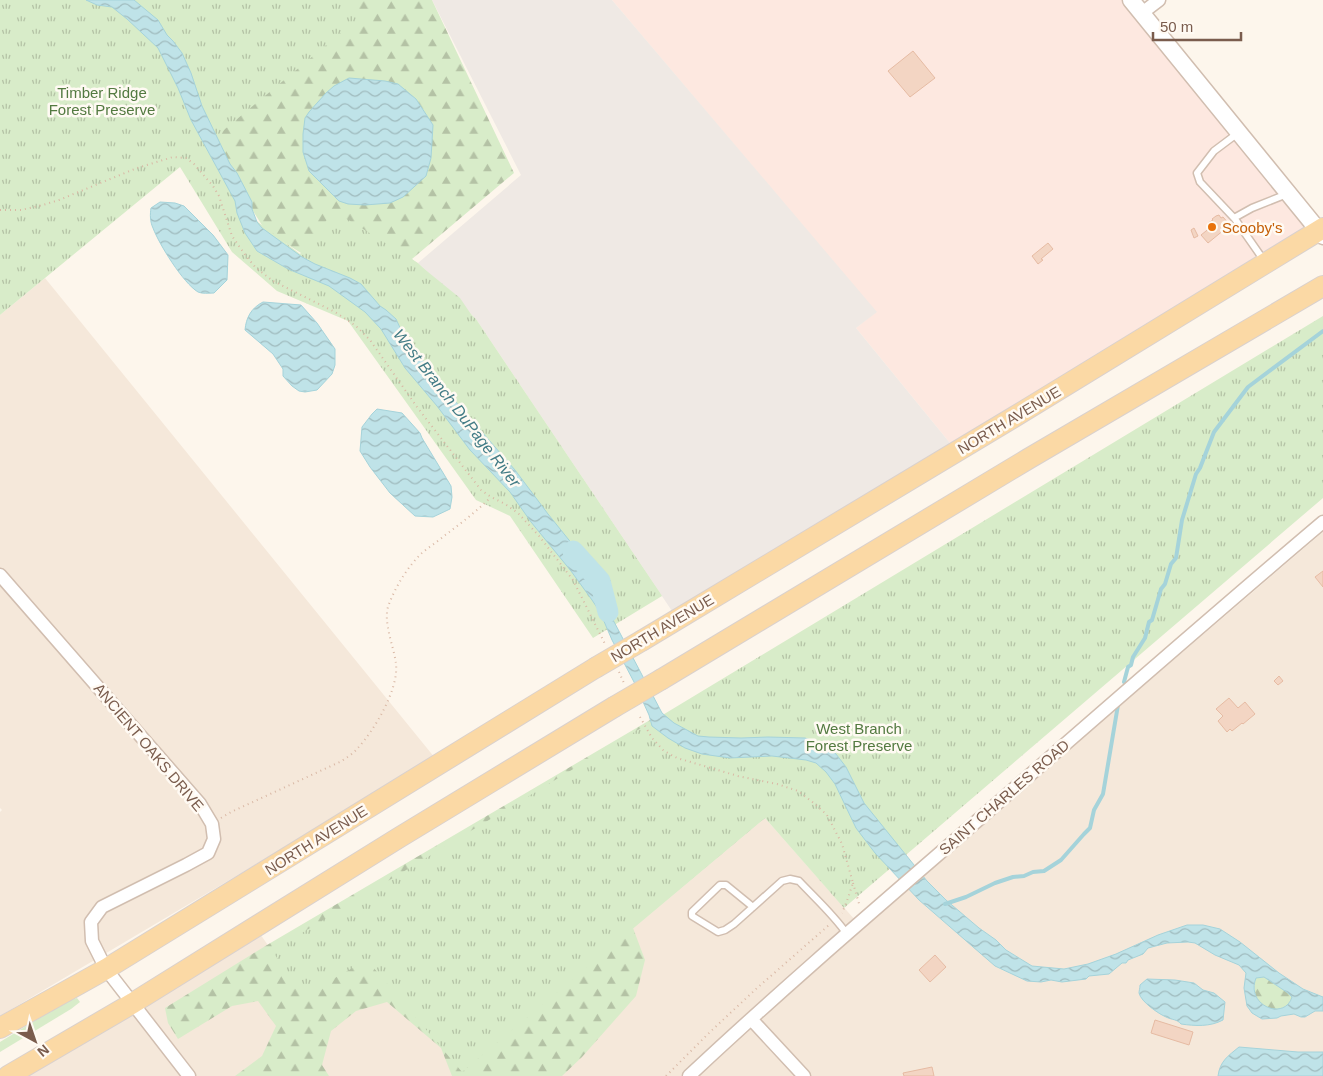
<svg xmlns="http://www.w3.org/2000/svg" width="1323" height="1076" viewBox="0 0 1323 1076" font-family="Helvetica,sans-serif">
<style>
.residential{fill:#f5e8da}
.commercial{fill:#fde8e0}
.industrial{fill:#efe9e4}
.grass{fill:#d8ecc9}
.forest{fill:url(#forest-firs)}
.park{fill:url(#park-tufts)}
.water{fill:url(#water-waves);stroke:#a5d3da;fill-rule:evenodd}
.lines{fill:none;stroke-linecap:round;stroke-linejoin:round}
.stream{stroke:#a5d3da;stroke-width:4}
.river{stroke:#bfe3e8;stroke-width:21}
.building{fill:#f3d5c3;stroke:#e6bba3}
.service-casing{stroke:#d1beb0;stroke-width:9}
.minor-casing{stroke:#d1beb0;stroke-width:15}
.tertiary-casing{stroke:#d1beb0;stroke-width:19}
.primary-casing{stroke:#dad1cd;stroke-width:22}
.path{stroke:#d9b8a5;stroke-width:2;stroke-dasharray:1 4;stroke-linecap:butt}
.service{stroke:#fff;stroke-width:6}
.minor{stroke:#fff;stroke-width:12}
.tertiary{stroke:#fff;stroke-width:16}
.primary{stroke:#fbd9a5;stroke-width:20}
.primary-bridge-casing{stroke:#dad1cd;stroke-width:22;stroke-linecap:butt}
.primary-bridge{stroke:#fbd9a5;stroke-width:20}
.food-dot{fill:#e8710a;stroke:#fffaf3;stroke-width:2}
.labels{text-anchor:middle;dominant-baseline:central;stroke-width:5;stroke-linejoin:round;paint-order:stroke}
.park-label{font-size:15px;fill:#537a41;stroke:#fffaf3}
.food-label{font-size:15px;fill:#c56008;stroke:#fffaf3;text-anchor:start}
.street-label{font-size:15px;fill:#7a5c4d;stroke:#fffaf3}
.water-label{font-size:16px;font-style:italic;fill:#437c86;stroke:#fffaf3}
</style>
<defs>
<pattern id="forest-firs" width="22" height="20" patternUnits="userSpaceOnUse" patternTransform="scale(1.25)"><rect width="22" height="20" fill="#d8ecc9"/><path d="M5 1l3.5 6h-7zM16 11l3.5 6h-7z" fill="#b4c2a5"/></pattern>
<pattern id="park-tufts" width="24" height="20" patternUnits="userSpaceOnUse" patternTransform="scale(1.25)"><rect width="24" height="20" fill="#d8ecc9"/><path d="M3 7l-1-3M5 7V3M7 7l1-3M15 17l-1-3M17 17v-4M19 17l1-3" fill="none" stroke="#b4c2a5"/></pattern>
<pattern id="water-waves" width="16" height="10" patternUnits="userSpaceOnUse" patternTransform="scale(1.25)"><rect width="16" height="10" fill="#bfe3e8"/><path d="M0 5q4-4 8 0t8 0" fill="none" stroke="#a0bbbe"/></pattern>
</defs>
<rect width="100%" height="100%" fill="#fdf6ec"/>
<path class="residential" d="M45,278L435,758L0,1016V812L2,810L0,808V315Z
M1323,532V1076H696L866,923Z
M765,818L855,920L746,1016L681,1076H17L258,931L272,951L367,960L462,1071Z"/>
<path class="commercial" d="M612,0H1127L1312,229L954,448L856,328L876,312Z"/>
<path class="industrial" d="M432,0H612L877,312L856,328L954,448L674,614L476,319L418,263L521,175Z"/>
<path class="grass" d="M77,998L80,1002L71,1009L0,1052V1042L67,1001Z"/>
<path class="forest" d="M129,0H432L514,173L412,259L460,298L662,596L312,260L265,230L248,203L202,106Z
M650,720L652,726L730,758L765,818L633,928L645,960L636,996L582,1057L562,1076H452L441,1048L387,1002L356,1011L331,1031L322,1065L329,1076H235L262,1056L276,1026L258,1001L232,1006L178,1039L168,1023L165,1008L267,945Z
M1264,977L1288,993L1292,997C1284,1021 1246,1007 1256,978Z"/>
<path class="park" d="M0,0H345L360,17L213,139L254,219L300,254L334,211L418,263L476,319L662,596L593,638L510,516L476,500L348,321L277,291L232,252L180,167L0,315Z
M1323,316V498L844,908L765,818L462,1072L367,960L304,995L272,951Z"/>
<path class="water" d="M86,0H134L158,20L167,35L173,41L182,53L191,73L202,106L230,164L237,173L252,202V209L257,222L262,228L302,257L315,264L350,278L361,284L380,306L386,310L396,319L403,334L441,385L515,470L548,514L581,555L589,567L593,575L604,588L607,591L610,599L611,616L662,713L674,723L698,736L709,737L741,738L768,737L805,738L822,744L836,754L846,767L864,803L927,881L946,900L979,928L996,940L1006,950L1032,966L1064,969L1088,964L1116,954L1158,935L1187,925H1203L1220,929L1240,942L1279,973L1303,989L1323,997V1011H1315L1305,1017H1301L1294,1014L1281,1016L1277,1018L1262,1019L1252,1013L1247,1006L1244,988L1246,973L1239,965L1215,955L1195,943L1188,942L1167,943L1148,948L1143,954L1128,960L1126,963H1122L1109,974L1089,976L1086,979L1062,982L1051,980L1041,982L1027,981L995,966L919,900L875,853L856,828L835,784L826,772L816,763L806,760L772,756L730,758L702,754L685,748L668,738L652,726L649,715L634,682L612,640L600,612L592,600L571,571L531,522L510,492L470,450L437,406L405,368L381,329L365,312L329,286L288,269L257,251L245,233L237,213L235,201L191,120L178,88L158,48L127,19L112,7L97,5ZM1264,977L1288,993L1292,997C1285,1021 1245,1006 1256,978Z
M349,78L385,81L398,84L416,99L433,125L431,158L426,176L403,197L390,203L365,205L348,204L339,201L309,171L303,152V134L305,118L309,112L326,93L334,86Z
M160,202L175,203L184,206L213,235L228,255L227,280L214,293C209,293 202,294 198,292C183,283 159,244 153,228C150,222 150,214 151,208Z
M263,302L301,305L317,323L335,349V365L332,374L317,390L305,392L299,391L292,386L283,376V369L273,354L245,330C246,318 251,308 263,302Z
M377,409L402,413L420,433L422,438L451,486L452,497L450,509L433,517L415,516L390,493L370,467L360,451L362,427L372,414Z
M1147,979L1175,980L1194,983L1203,990L1214,993L1225,1002L1223,1020C1210,1027 1195,1026 1181,1024C1177,1019 1172,1020 1166,1017C1159,1014 1141,1002 1139,993C1139,991 1140,988 1140,985Z
M1239,1047L1298,1052H1323V1076H1218C1220,1061 1228,1056 1239,1047Z"/>
<g class="lines">
<path class="stream" d="M1124,682L1128,667L1131,665L1133,657L1145,638L1149,622L1152,620L1161,589L1165,584L1171,564L1176,558L1182,520L1196,474L1200,468L1214,432L1248,387L1323,331
M945,904L966,897L995,883L1013,877L1024,876L1033,872L1044,871L1061,860L1084,834L1090,828L1094,810L1103,794L1118,705"/>
<path class="river" d="M573,551L600,581L608,612"/>
</g>
<path class="building" d="M913,51L935,78L910,97L888,71Z
M1219,215L1221,218L1223,217L1230,225L1208,243L1201,235L1211,227L1208,223L1213,220L1212,219L1216,216Z
M1194,228L1198,236L1194,238L1191,230Z
M1048,243L1053,249L1041,259L1043,260L1038,264L1032,256Z
M1323,571V587L1315,577Z
M1279,676L1283,681L1278,685L1274,681Z
M1229,698L1238,708L1245,702L1255,714L1243,724L1242,723L1232,731L1230,729L1227,732L1218,721L1223,716L1216,709Z
M935,955L946,967L930,982L919,970Z
M1155,1020L1193,1032L1189,1045L1151,1033Z
M932,1067L934,1076H904L903,1073Z"/>
<g class="lines">
<g class="service-casing">
<path id="service" d="M1238,133L1214,151L1197,173L1200,182L1235,219L1265,262
M1234,218L1252,208L1287,194
M753,907L726,885H720L692,912V916L718,932L725,930L734,924L782,881L790,879L799,881C815,898 833,914 847,934"/>
</g>
<g class="minor-casing">
<path id="minor" d="M1142,13L1159,0
M0,575L200,804L212,824L214,839L208,853L186,865L102,907L91,922L92,941L106,969L189,1076
M751,1019L804,1076
M689,1076C783,988 880,905 977,821C1092,721 1207,620 1323,522"/>
</g>
<g class="tertiary-casing">
<path id="tertiary" d="M1131,0L1323,236"/>
</g>
<g class="primary-casing">
<path id="primary" d="M643,640L1014,417L1323,228
M662,679L1028,459L1323,286
M0,1028L106,969L595,668
M8,1076L133,1003L400,837L614,707"/>
</g>
<path class="path" d="M0,210H21L43,205L59,200L137,168L173,157L186,158L194,164L213,186L219,196L232,236L246,256L256,268L273,281L335,312L356,326L370,340L417,407L481,490L491,497L505,504L518,513L539,536L573,580L605,644
M619,672L624,683
M640,717L652,738L664,751L677,758L738,776L777,784L798,791L815,804L827,815L842,844L853,883L847,901L842,913
M221,818L231,812L342,761C347,757 353,754 357,749C374,731 399,689 396,664C394,646 382,621 389,604C396,586 408,566 422,553C429,547 437,542 444,536C460,524 476,512 491,497
M853,883L860,907
M666,1076L710,1032L756,989L829,925"/>
<use href="#service" class="service"/>
<use href="#minor" class="minor"/>
<use href="#tertiary" class="tertiary"/>
<use href="#primary" class="primary"/>
<g class="primary-bridge-casing">
<path id="primary-bridge" d="M595,668L643,640
M614,707L662,679"/>
</g>
<use href="#primary-bridge" class="primary-bridge"/>
</g>
<circle class="food-dot" cx="1212" cy="227" r="5"/>
<g class="labels">
<g class="park-label">
<text x="102" y="92">Timber Ridge<tspan x="102" dy="17">Forest Preserve</tspan></text>
<text x="859" y="728">West Branch<tspan x="859" dy="17">Forest Preserve</tspan></text>
</g>
<g class="food-label">
<text x="1222" y="227">Scooby's</text>
</g>
<g class="street-label">
<text transform="translate(1009 420) rotate(-31)">NORTH AVENUE</text>
<text transform="translate(662 628) rotate(-31)">NORTH AVENUE</text>
<text transform="translate(149 747) rotate(50)">ANCIENT OAKS DRIVE</text>
<text transform="translate(1004 797) rotate(-41)">SAINT CHARLES ROAD</text>
<text transform="translate(316 840) rotate(-32)">NORTH AVENUE</text>
</g>
<g class="water-label">
<text transform="translate(457 408) rotate(52)">West Branch DuPage River</text>
</g>
</g>
<g transform="translate(35 1041) rotate(140)" stroke="#fffaf3" stroke-width="4" paint-order="stroke">
<path d="M0-4L9 19L0 12L-9 19Z" fill="#7a5c4d"/>
<text y="-8" font-size="14" font-weight="bold" text-anchor="middle" fill="#7a5c4d">N</text>
</g>
<path d="M1153 32v8h88v-8" fill="none" stroke="#7a5c4d" stroke-width="2.5"/>
<text x="1160" y="32" font-size="15" fill="#7a5c4d" stroke="#fffaf3" stroke-width="4" paint-order="stroke">50 m</text>
</svg>
